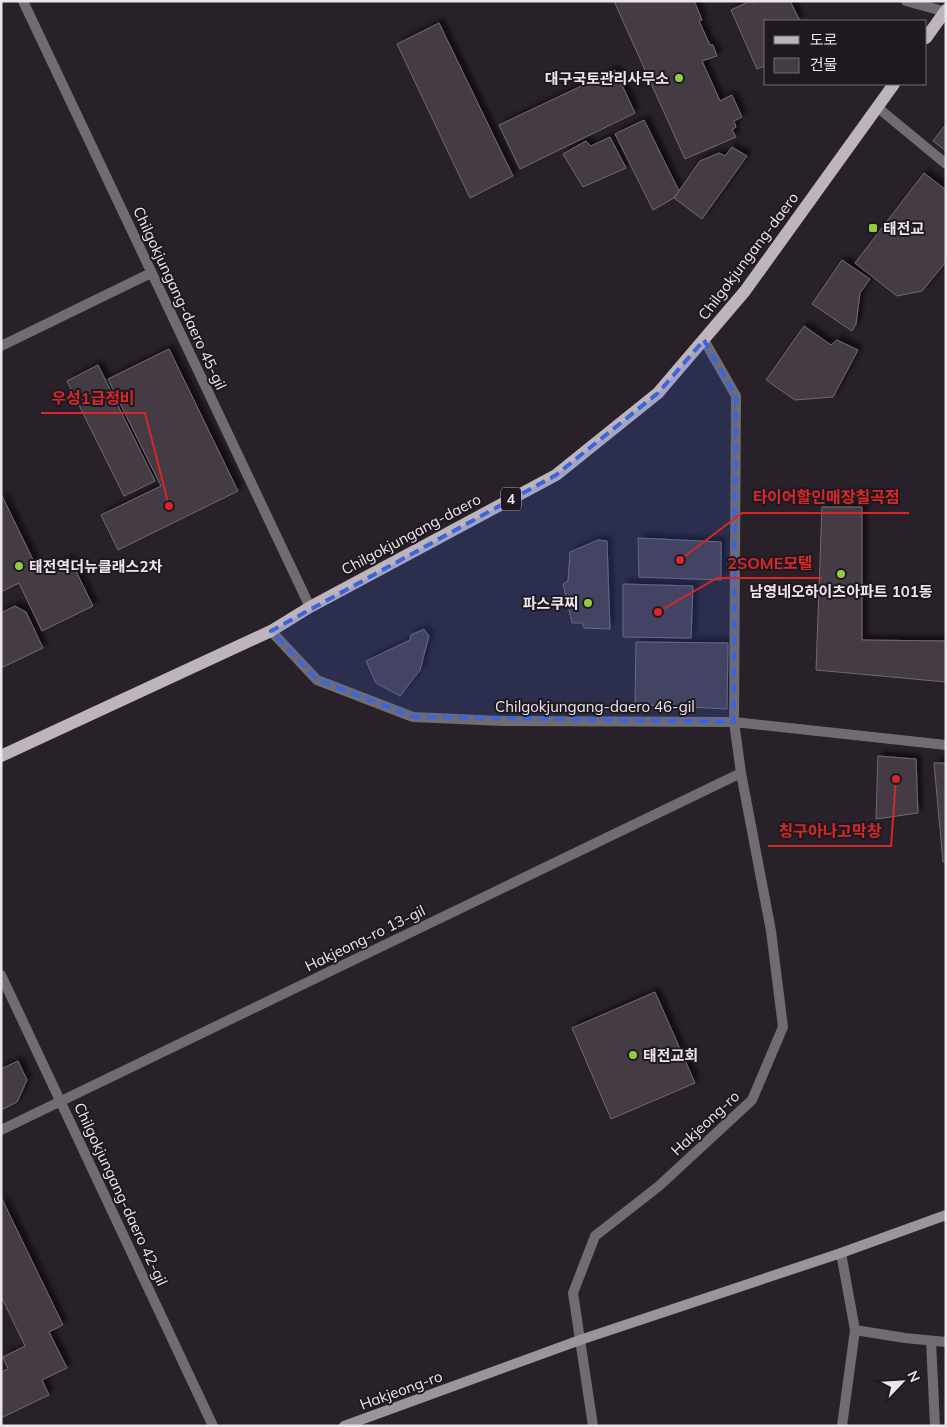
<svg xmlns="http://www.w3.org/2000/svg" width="947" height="1427" viewBox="0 0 947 1427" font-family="Mulish,'Noto Sans KR',sans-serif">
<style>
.building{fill:#443b44;stroke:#726872;filter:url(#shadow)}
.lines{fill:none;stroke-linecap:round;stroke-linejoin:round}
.minor{stroke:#706c70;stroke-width:10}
.secondary{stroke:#9c949c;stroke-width:10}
.primary{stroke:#bdb4be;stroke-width:12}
.marked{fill:#3c65db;fill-opacity:0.2;stroke:#3c65db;stroke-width:4;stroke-dasharray:10 6;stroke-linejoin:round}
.poi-dot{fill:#92cd3f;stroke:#201820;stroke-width:2}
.labels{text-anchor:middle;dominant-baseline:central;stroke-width:4;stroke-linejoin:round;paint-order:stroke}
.shield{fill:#201820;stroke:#afa8af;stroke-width:1}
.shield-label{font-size:14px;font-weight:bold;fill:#ece6ec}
.poi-label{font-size:15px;font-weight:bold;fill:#ece6ec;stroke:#201820;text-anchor:start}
.street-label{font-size:15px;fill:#ece6ec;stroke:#201820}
.leader{fill:none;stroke:#d62828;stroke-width:2}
.callout-dot{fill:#d62828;stroke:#201820;stroke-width:2}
.callout-label{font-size:16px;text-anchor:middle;font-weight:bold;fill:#d62828;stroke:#201820;stroke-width:4;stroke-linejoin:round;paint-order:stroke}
</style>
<defs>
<filter id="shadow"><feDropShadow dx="4.5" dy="-4.5" stdDeviation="2.5" flood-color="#0009"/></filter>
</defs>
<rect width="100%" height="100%" fill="#29212a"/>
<path class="building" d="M614,1H692L695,3L702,20L699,21L710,45H713L717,56L702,61L720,101L732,95L742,117L734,121L736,127L732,130L736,137L685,159Z
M750,1L752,3L756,1H790L800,21H766V67L765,66L757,69L731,10Z
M439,23L513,176L470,198L397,44Z
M615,70L635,113L520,169L499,125Z
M644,120L679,191L674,198L653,210L615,134Z
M946,124V151L933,141Z
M610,137L626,168L583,187L563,154L586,141L591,146Z
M732,147L747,156L702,219L674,198L700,161L719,153L725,156Z
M924,173L946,190V262L922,291L897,296L855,263Z
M842,260L870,279L860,293L856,324L852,331L812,304Z
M804,326L831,345L837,340L858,350L833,397L795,400L766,380Z
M169,349L238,491L118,550L101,515L161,486L108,379Z
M98,365L155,481L124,496L67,381Z
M1,494L40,574L70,559L93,606L42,631L19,583L3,591L1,588Z
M822,507H862V640L946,641V682L816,670Z
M638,538L721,542V580L639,577Z
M598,540L607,541L610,629L584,628L582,623H572L563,584L568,581L570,552Z
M623,584L693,586L691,638L623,637Z
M15,606L26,612L43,648L1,668V613Z
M424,629L429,636L420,670L400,696L376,683L366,661L410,640L411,635Z
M636,642L728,643L727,709L635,704Z
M878,756L916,759L918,813L876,819Z
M934,763H946V861L943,862Z
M655,992L695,1083L611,1119L572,1028Z
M18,1061L27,1080L17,1102L1,1110V1069Z
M1,1197L63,1325L49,1332L67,1368L42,1380L49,1395L1,1418V1372L8,1369L3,1357L25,1346L1,1296Z"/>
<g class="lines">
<path class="minor" d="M23,1L310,607
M906,1L946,12
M877,107L946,164
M1,346L151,273
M271,631L317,680L413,717L502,721L734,722L946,745
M1,975L213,1426
M1,1130L741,773
M841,1253L855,1330L905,1338L946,1342
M931,1341L935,1426
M593,1426L573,1293L595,1236L659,1186L752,1100L783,1027L771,931L741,773L734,722L736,396L704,340
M842,1426L855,1330"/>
<path class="secondary" d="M344,1426L580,1340L841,1253L946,1215"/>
<path class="primary" d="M926,38L946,10
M1,756L271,631L310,607L556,475L658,393L745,291L894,84"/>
</g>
<path class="marked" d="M704,340L736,396L734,722L413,717L317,680L271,631L556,475L658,393Z"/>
<g class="poi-dot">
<circle cx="679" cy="78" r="5"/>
<rect x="868" y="223" width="10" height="10" rx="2.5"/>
<circle cx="19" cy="566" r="5"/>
<circle cx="841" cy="574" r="5"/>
<circle cx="588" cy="603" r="5"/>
<circle cx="633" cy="1055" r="5"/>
</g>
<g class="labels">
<rect class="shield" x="501" y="487.5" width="20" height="23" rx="4"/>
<g class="shield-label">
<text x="511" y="499">4</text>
</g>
<g class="poi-label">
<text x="669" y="78" text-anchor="end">대구국토관리사무소</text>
<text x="883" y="228">태전교</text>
<text x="29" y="566">태전역더뉴클래스2차</text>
<text x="841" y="591" text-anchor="middle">남영네오하이츠아파트 101동</text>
<text x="578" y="603" text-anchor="end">파스쿠찌</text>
<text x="643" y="1055">태전교회</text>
</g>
<g class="street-label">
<text transform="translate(748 256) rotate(-53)">Chilgokjungang-daero</text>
<text transform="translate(180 298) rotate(65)">Chilgokjungang-daero 45-gil</text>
<text transform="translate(411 534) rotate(-28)">Chilgokjungang-daero</text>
<text x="595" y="706">Chilgokjungang-daero 46-gil</text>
<text transform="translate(365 938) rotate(-26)">Hakjeong-ro 13-gil</text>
<text transform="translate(705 1123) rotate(-43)">Hakjeong-ro</text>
<text transform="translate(121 1194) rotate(65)">Chilgokjungang-daero 42-gil</text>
<text transform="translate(401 1390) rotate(-20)">Hakjeong-ro</text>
</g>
</g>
<path class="leader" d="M169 506L145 413H41M680 560L742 513H909M658 612L717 578H822M896 779L891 846H768"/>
<g class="callout-dot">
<circle cx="169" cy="506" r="5"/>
<circle cx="680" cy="560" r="5"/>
<circle cx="658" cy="612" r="5"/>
<circle cx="896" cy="779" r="5"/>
</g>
<g class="callout-label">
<text x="93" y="404">우성1급정비</text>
<text x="826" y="503">타이어할인매장칠곡점</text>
<text x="770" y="569">2SOME모텔</text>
<text x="830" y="837">칭구아나고막창</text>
</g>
<rect width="947" height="1427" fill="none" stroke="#ece6ec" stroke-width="5"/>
<rect x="764" y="20" width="162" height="65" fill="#201820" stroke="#726a72"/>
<rect x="774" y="36" width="25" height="8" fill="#bdb4be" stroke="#726a72"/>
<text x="810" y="45" font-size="15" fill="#ece6ec">도로</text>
<rect x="774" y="58" width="25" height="15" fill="#443b44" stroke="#726a72"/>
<text x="810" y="70" font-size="15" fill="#ece6ec">건물</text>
<g transform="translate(902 1382) rotate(65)" stroke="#201820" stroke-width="4" paint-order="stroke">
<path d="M0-4L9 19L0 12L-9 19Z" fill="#ece6ec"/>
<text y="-8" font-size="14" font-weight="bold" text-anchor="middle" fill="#ece6ec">N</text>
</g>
</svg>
